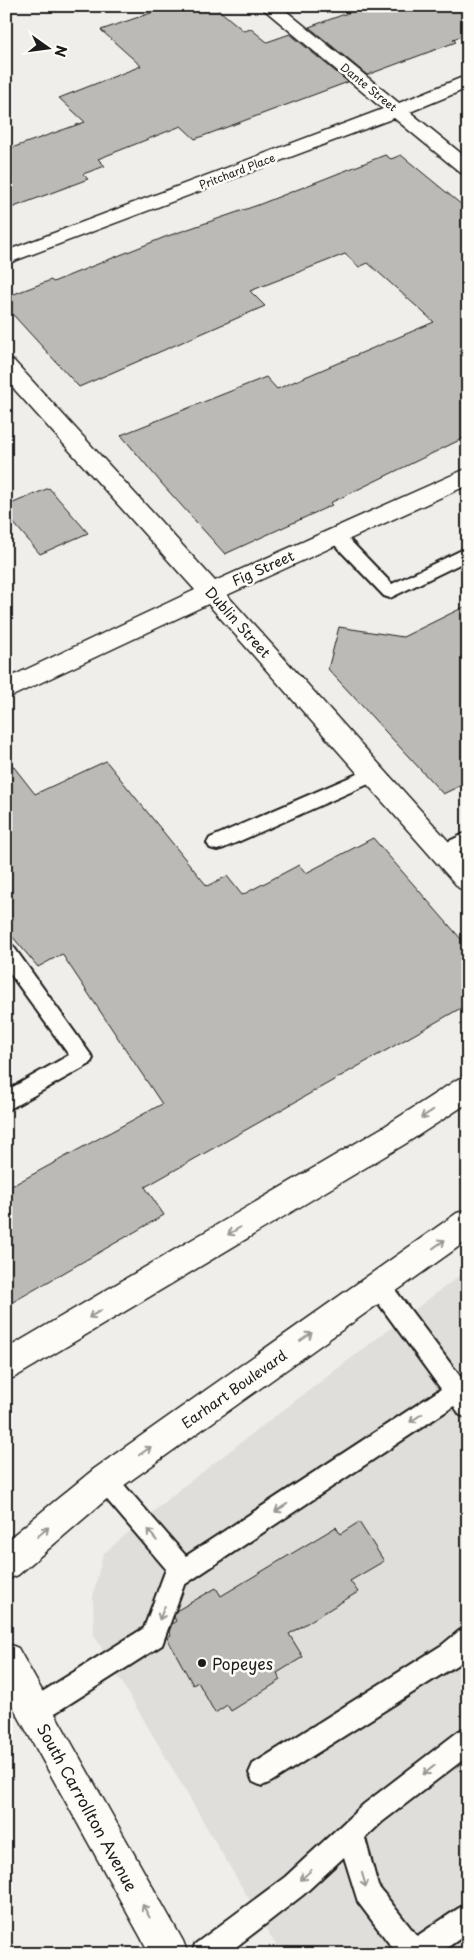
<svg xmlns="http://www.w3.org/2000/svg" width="474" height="1960" viewBox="0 0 474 1960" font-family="'Playpen Sans',sans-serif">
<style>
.built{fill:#e0deda}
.building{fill:#bbbab6;stroke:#1c1c1c}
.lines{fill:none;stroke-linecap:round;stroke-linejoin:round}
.service-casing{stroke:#1c1c1c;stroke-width:4}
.minor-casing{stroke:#1c1c1c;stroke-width:3}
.secondary-casing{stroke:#1c1c1c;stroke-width:3}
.primary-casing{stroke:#1c1c1c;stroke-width:3}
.service{fill:#fdfcf7;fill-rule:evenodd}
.minor{fill:#fdfcf7;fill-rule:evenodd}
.secondary{fill:#fdfcf7;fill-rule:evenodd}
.primary{fill:#fdfcf7;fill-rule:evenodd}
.oneway{stroke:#989794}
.poi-dot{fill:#1c1c1c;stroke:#fdfcf7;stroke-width:2}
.labels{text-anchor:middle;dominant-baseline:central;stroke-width:5;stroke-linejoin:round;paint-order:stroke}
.far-street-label{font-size:11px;fill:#1c1c1c;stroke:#fdfcf7}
.street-label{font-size:14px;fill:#1c1c1c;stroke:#fdfcf7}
.near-poi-label{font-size:16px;fill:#1c1c1c;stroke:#fdfcf7;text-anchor:start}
.near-street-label{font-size:16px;fill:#1c1c1c;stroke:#fdfcf7}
</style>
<rect width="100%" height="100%" fill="#f0eeea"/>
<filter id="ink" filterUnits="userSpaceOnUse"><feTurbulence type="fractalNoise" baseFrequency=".02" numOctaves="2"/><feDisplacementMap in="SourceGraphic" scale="10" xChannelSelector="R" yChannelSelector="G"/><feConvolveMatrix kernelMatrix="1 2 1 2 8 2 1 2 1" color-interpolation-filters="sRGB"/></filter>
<g filter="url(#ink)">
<path class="built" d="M468,1269V1954H281L94,1635L93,1596L103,1554L180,1489Z"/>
<path class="building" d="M171,6H214L244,31L251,29L267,42L290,34L348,82L195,139L181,126L98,159L105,166L83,174L88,179L6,210V150L85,122L59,98L141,66L101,30Z
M367,6H468V34L453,39L456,42L367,75L309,27Z
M385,155L391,159L401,155L468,210V436L330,503L332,505L225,554L163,485L121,435L266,377L277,389L434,322L368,263L359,267L345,254L250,291L265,306L79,387L6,307V297L51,280L53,282L165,237L258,205Z
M49,488L88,533L40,554L6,514V506Z
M468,605V782L443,794L328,669L339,627L403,637Z
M6,757L35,794L106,761L207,886L227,876L242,895L299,865L306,873L373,838L468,947V1004L145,1187L164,1215L6,1306V1189L162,1104L62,954L38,967L6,929Z
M359,1522L384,1561L350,1581L358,1592L289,1634L303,1657L277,1673L281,1680L231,1711L227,1705L215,1713L198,1682L193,1685L167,1638L171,1635L169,1632L172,1624L176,1621L174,1617L176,1611L216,1588L221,1596L336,1527L340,1534Z"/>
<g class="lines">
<g class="service-casing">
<path id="service" d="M336,530L342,532L392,584L468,547V560L390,598L384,596L330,540L328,536L330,532Z
M373,767L380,769L382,774L380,779L224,848L217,850L210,848L207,843L210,838Z
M468,832V848L442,861L435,858L432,853L435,848Z
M6,944L13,946L93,1058L90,1064L6,1111V1091L69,1055L6,968Z
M379,1276L387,1279L465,1383L468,1388V1418L460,1415L454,1406L184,1585L162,1645L44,1720L35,1724L26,1720L22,1711L26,1702L144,1628L166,1569L97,1488L93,1480L97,1472L105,1468L113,1472L186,1556L441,1389L371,1293L368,1286L371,1279Z
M468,1628V1656L460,1663L271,1782L262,1786L253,1782L249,1773L253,1764L442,1645L459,1631Z
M468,1727V1756L382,1822L365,1838L378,1886L417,1936L459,1908L468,1904V1933L438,1954H397L358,1902L344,1857L303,1895L227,1954H192L195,1944L285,1877L364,1804L459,1731Z"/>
</g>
<g class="minor-casing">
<path id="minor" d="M260,6H280L399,103L468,75V88L410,112L468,159V175L461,173L394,118L6,264V251L383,109Z
M6,359L14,361L215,581L468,468V485L227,595L468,863V892L459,888L208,604L6,699V679L195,590L6,380Z"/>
</g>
<g class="secondary-casing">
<path id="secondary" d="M6,1643L18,1648L183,1941L188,1954H150L6,1694Z"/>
</g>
<g class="primary-casing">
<path id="primary" d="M468,1076V1103L405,1144L17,1376L6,1381V1349L385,1126L458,1079Z
M468,1210V1240L116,1491L18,1575L6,1580V1541L94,1469L457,1213Z"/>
</g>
<use href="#service" class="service"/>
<use href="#minor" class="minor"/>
<use href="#secondary" class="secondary"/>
<use href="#primary" class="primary"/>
</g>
<defs><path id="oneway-shaft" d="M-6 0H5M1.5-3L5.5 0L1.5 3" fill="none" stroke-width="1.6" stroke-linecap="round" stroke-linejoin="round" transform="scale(1.25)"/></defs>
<g class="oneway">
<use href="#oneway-shaft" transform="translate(427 1114) rotate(147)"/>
<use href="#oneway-shaft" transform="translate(234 1231) rotate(149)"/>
<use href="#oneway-shaft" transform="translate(439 1244) rotate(-36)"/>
<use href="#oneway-shaft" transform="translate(95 1314) rotate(149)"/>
<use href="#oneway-shaft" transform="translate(306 1337) rotate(-35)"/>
<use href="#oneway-shaft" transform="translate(416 1418) rotate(146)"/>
<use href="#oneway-shaft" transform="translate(145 1451) rotate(-35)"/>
<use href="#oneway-shaft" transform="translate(281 1508) rotate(147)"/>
<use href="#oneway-shaft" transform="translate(43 1532) rotate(-40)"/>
<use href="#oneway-shaft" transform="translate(152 1535) rotate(-130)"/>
<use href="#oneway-shaft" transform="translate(162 1613) rotate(111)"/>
<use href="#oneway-shaft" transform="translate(429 1770) rotate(142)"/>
<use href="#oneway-shaft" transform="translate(306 1875) rotate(137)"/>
<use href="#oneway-shaft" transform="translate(364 1880) rotate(74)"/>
<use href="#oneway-shaft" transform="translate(146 1911) rotate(-119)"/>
</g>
</g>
<circle class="poi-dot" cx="202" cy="1663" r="5"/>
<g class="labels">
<g class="far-street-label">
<text transform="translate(369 87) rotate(39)">Dante Street</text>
<text transform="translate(237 171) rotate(-21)">Pritchard Place</text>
</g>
<g class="street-label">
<text transform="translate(263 568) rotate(-24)">Fig Street</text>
<text transform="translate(238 622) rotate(48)">Dublin Street</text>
<text transform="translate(234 1389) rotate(-35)">Earhart Boulevard</text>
</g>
<g class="near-poi-label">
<text x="212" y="1663">Popeyes</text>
</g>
<g class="near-street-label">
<text transform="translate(88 1807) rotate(61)">South Carrollton Avenue</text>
</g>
</g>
<rect width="474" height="1960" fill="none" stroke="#fdfcf7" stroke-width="25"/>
<rect x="12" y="12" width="449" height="1935" fill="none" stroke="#1c1c1c" stroke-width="2" filter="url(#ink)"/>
<g transform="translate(48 48) rotate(104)" stroke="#fdfcf7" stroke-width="4" paint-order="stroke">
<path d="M0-4L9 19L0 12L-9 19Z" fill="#1c1c1c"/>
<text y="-8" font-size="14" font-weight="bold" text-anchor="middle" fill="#1c1c1c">N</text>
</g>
</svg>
